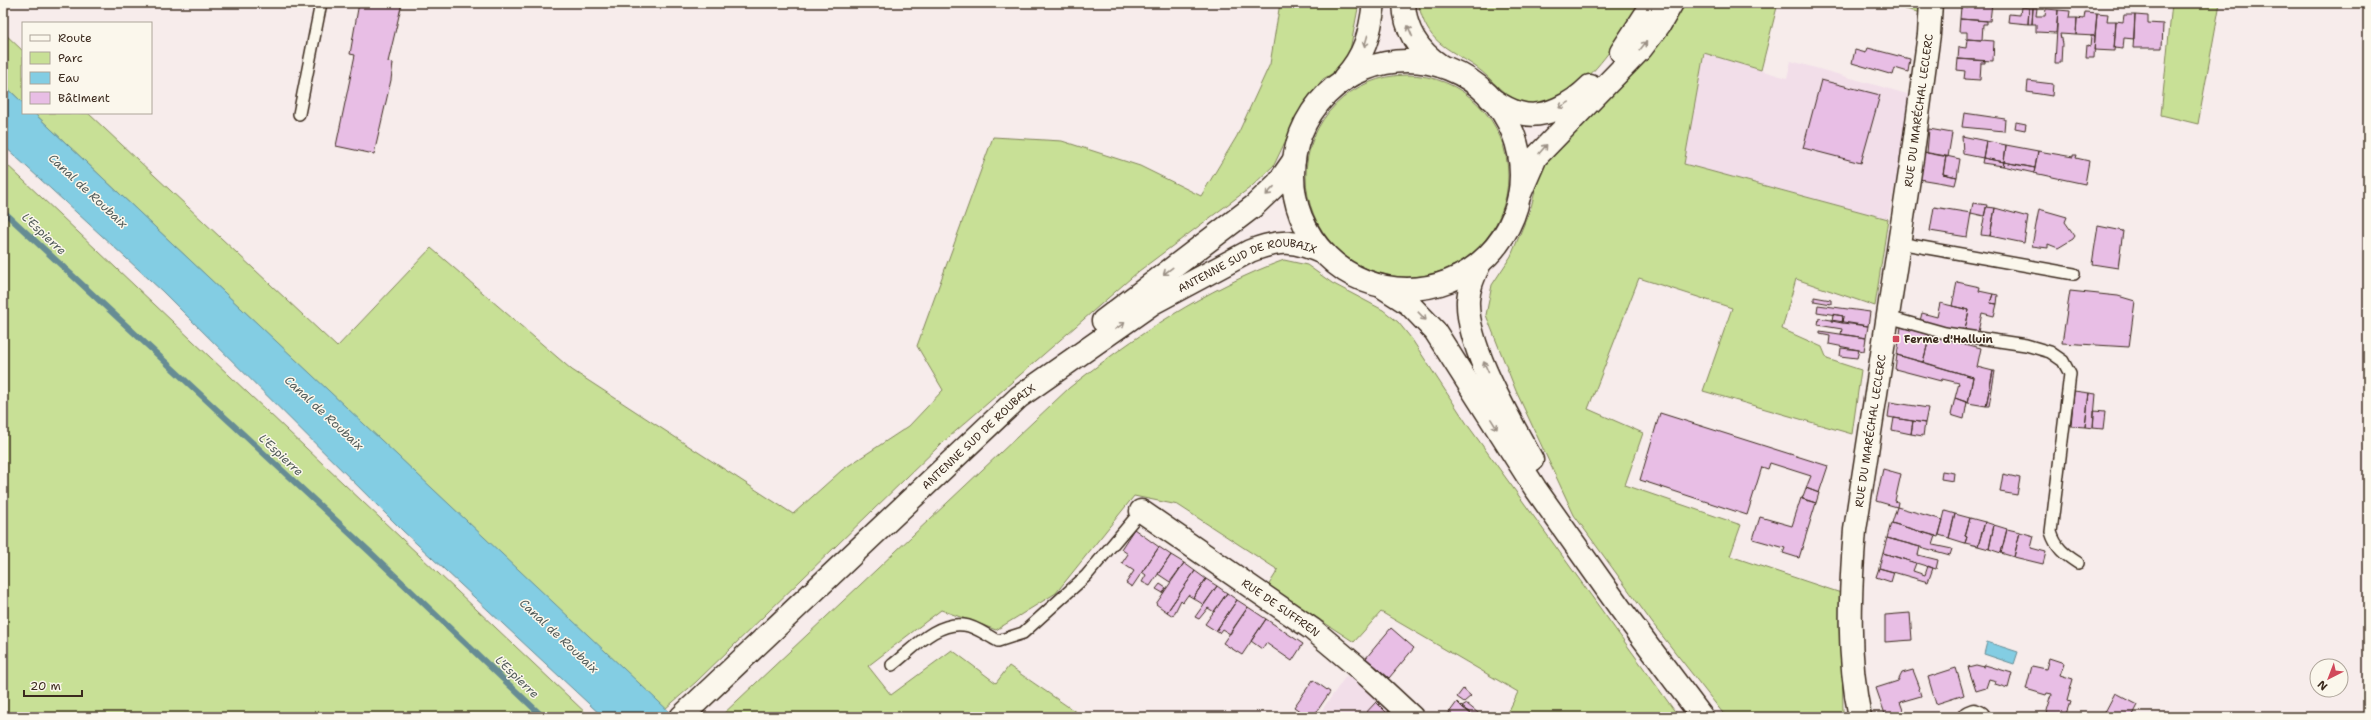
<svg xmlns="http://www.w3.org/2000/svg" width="2371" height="720" viewBox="0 0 2371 720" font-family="'Shantell Sans',sans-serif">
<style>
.built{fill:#f2dee9}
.green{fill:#c8e096;stroke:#82855a}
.water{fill:#83cde3;stroke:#668c94}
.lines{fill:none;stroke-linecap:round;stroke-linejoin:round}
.stream{stroke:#668c94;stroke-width:6}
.building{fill:#e8bee5;stroke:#3b2a1e}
.service-casing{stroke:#3b2a1e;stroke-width:14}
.minor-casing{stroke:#3b2a1e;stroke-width:25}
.tertiary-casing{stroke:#3b2a1e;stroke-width:25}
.trunk-casing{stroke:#3b2a1e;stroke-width:25}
.service{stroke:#fbf7ec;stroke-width:11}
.minor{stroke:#fbf7ec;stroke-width:22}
.tertiary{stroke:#fbf7ec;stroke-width:22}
.trunk{stroke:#fbf7ec;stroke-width:22}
.oneway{stroke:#9b9085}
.poi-dot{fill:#d1495b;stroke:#fbf7ec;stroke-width:1.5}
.labels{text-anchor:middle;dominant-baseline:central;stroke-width:3;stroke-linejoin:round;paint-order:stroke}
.street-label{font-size:11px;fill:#3b2a1e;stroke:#fbf7ec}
.poi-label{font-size:11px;font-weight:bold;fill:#3b2a1e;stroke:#fbf7ec;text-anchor:start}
.water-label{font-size:12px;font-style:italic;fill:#515b59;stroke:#fbf7ec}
</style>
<rect width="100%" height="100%" fill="#f7eceb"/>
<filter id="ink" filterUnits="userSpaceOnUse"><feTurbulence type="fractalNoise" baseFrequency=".025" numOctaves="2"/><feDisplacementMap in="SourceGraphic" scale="8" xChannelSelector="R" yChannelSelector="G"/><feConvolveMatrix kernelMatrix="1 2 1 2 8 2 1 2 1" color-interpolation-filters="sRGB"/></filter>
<g filter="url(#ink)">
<path class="built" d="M1704,53L1787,78L1791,61L1914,96L1888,219L1684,164Z
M1346,676L1376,690L1405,717H1317Z"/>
<path class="green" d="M1280,3H1359L1350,50L1342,68L1323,79L1304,102L1274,165L1251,187L1139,271L941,444L696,682L665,709L34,113H88L337,347L431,248L572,370L793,514L842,470L909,426L943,390L917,346L993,137L1062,141L1140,166L1201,196L1237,136L1270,64Z
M1418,3H1641C1622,36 1571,119 1524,104C1504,98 1493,79 1476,67C1444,45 1428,44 1418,3Z
M1679,3H1778L1761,70L1704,53L1684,164L1888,219L1875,306L1796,279L1782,329L1822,347L1827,359L1861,370L1852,434L1703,391L1732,308L1639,278L1588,409L1643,433L1625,485L1741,525L1730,556L1841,593L1843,713L1836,717H1726L1653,624L1574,515L1516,391L1486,315L1492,285L1511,256L1531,207L1543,160Z
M1880,3H1921L1922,13Z
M2172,3H2220L2198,124L2161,115Z
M3,32L23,51V103L3,84Z
M1306 176a101 101 0 1 1 202 0a101 101 0 1 1-202 0Z
M3,161L590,717H3Z
M1284,260L1307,265L1332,283L1383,310L1398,322L1411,338L1469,427L1679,717H1506L1518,692L1381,612L1354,642L1268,586L1278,570L1178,505L1134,496L1056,593L996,630L941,610L868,666L891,695L952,650L996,683L1009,666L1083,717H720L1069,388C1133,337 1207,288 1284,260Z"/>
<path class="water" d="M3,84L23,103V113H34L675,717H603L403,531L162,291L3,145Z
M1987,642L2018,652L2014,664L1984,654Z"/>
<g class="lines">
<path class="stream" d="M3,211L370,552L543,717"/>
</g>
<path class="building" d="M359,3H402L388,62L393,63L391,80L374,154L336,146L355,55L350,54Z
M1969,3H1992L1990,21L1960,19L1961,7L1968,8Z
M2021,7L2029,8L2028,24L2008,22L2009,14L2020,15Z
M2029,8H2033L2032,24H2028Z
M2033,8H2037L2036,16H2045L2046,9L2058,10L2056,33L2036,32V24H2032Z
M2058,10L2070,11L2069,18H2077L2076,35L2060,34L2062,44L2061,63H2055Z
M2085,12L2097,13L2095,36L2076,35L2077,18L2084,19Z
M2097,13L2108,14L2107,21H2116L2114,51L2094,50Z
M2124,15H2135L2134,39L2124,38L2123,49L2114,48L2116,21L2123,22Z
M2135,15L2148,16V23L2163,24L2162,48H2133Z
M1960,19L1987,21V24H1983L1982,40L1967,39V32H1959Z
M2091,36H2095L2094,58H2086L2087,45L2090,46Z
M1967,39L1994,41L1993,61L1958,59L1959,47L1966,48Z
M1868,48L1910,59L1908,72L1895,68L1893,75L1852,63L1855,50L1866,53Z
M1958,59L1985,61V63H1981L1980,80L1964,79L1965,71L1957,70Z
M1821,80L1880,95L1861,163L1803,148Z
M2028,81L2053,84L2052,96L2027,92Z
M1964,113L2005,119L2004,131L1962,127Z
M2016,122L2026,124L2025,130L2015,128Z
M1929,129L1952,133L1948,157L1927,153Z
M1962,136L1986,141L1983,158L1963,154Z
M1986,141L2006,145L2004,162L1983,158Z
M2006,145L2038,151L2035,168L2004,162Z
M2038,151L2073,157V155H2077L2076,158L2089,161L2085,184L2034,173Z
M1923,152L1946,156L1943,174L1957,177L1955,185L1919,179Z
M1946,156L1960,159L1957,177L1943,174Z
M1983,158L2004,162L2003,166L1982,163Z
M2004,162L2035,168L2034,173L2003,166Z
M1973,203L1987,205L1984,216L1971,213Z
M1934,207L1971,213L1967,237L1930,231Z
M1986,207L1995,208L1990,236L1981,235Z
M1995,208L2028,217L2024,243L1990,236Z
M2039,209L2067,217L2065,222L2075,236L2073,239L2058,248L2048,244V248L2032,246Z
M2098,226L2123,231L2118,268L2092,264Z
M1957,282L1980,287L1979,291L1993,294L1990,303L1997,304L1994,316L1982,313L1978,332L1965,330L1969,310L1952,306Z
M2070,291L2118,296L2135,301L2129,347L2062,343Z
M1993,294L1998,295L1997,304L1990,303Z
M1814,297L1831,300V304L1814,301Z
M1940,303L1969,310L1965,330L1962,329V331L1920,321L1922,313L1937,317Z
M1818,305L1870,312L1868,326L1842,323L1843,316L1817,312Z
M1833,314L1843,316L1842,323L1832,321Z
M1819,318L1868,326L1866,338L1841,334L1842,329L1818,325Z
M1901,327L1930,335L1923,362L1897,355Z
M1820,331L1866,338L1864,351L1829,344L1830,336L1820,334Z
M1930,335L1981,348L1977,367L1993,371L1986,406L1968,403L1973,377L1923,362Z
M1841,348L1859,350L1857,358L1840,356Z
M1897,355L1973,377L1968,403L1955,398L1959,383L1942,379L1941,381L1895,369Z
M1993,371H1995L1989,406H1986Z
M2074,391L2089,393L2085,427L2071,426Z
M2089,393L2096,394L2093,428L2085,427Z
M1955,398L1967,402L1964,419L1951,415Z
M1890,402L1928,408L1925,423L1888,417Z
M2094,411L2105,412L2103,429L2093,428Z
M1660,413L1828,466L1819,493L1806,488L1811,476L1770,463L1768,469L1762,467L1747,515L1640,480Z
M1894,418L1913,421L1911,434L1892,430Z
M1913,421L1925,423L1923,436L1911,434Z
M1883,469L1901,474L1895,501L1898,502L1897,507L1876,501Z
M1942,471L1954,473L1953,481L1941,479Z
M2003,474L2020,478L2017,495L2000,492Z
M1806,488L1819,493L1816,503L1802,499Z
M1801,498L1816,503L1799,558L1783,553L1785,548L1753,539L1760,517L1792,526Z
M1897,507L1943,520L1938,537L1892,523Z
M1945,511L1955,514L1949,538L1939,535Z
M1955,514L1970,518L1965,536L1967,537L1965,543L1949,538Z
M1970,518L1985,522L1978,546L1965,543L1967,537L1965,536Z
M1985,522L1994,525L1989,549L1978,546Z
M1891,523L1936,536L1933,545L1952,549L1950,555L1887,538Z
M1994,525L2007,529L2001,553L1989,549Z
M1134,529L1159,547L1132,587L1126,583L1134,571L1122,563L1128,554L1121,549Z
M2007,529L2020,532L2014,557L2001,553Z
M2020,532L2034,536L2031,548L2046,552L2043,564L2014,557Z
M1887,538L1920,547L1918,555L1938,560L1936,569L1883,553Z
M1159,547L1171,555L1150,586L1142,582L1146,575L1142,572Z
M1883,553L1916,563L1913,571L1925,575L1928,566L1933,568L1928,582L1879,568Z
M1171,555L1184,563L1170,582L1158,574Z
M1184,563L1195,571L1167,612L1156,604Z
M1879,568L1894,572L1891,582L1876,577Z
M1195,571L1206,579L1193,598L1188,595L1183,602L1181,600L1173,616L1167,612Z
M1206,579L1217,586L1204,605L1193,598Z
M1160,584L1166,588L1163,593L1156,589Z
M1217,586L1227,593L1214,612L1208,608L1199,619L1195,617Z
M1227,593L1237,600L1216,631L1205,624Z
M1237,600L1248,607L1230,634L1222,629L1219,633L1216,631Z
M1248,607L1266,619L1242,655L1223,643Z
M1910,613L1912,640L1885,642V615Z
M1266,619L1303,644L1292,661L1266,643L1262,649L1251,641Z
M1391,628L1414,648L1389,678L1366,658Z
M2049,658L2064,663L2060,675L2073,679L2067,701L2070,702L2065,717L2046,714L2052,694L2047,693L2046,695L2026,689L2032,666L2046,669Z
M1976,665L1984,667L1985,665L2012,673L2008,688L1995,684L1996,681L1989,679L1986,688L1976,691L1968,667Z
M1956,668L1964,695L1936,704L1928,677Z
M1913,670L1920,688L1919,689L1921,696L1900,702L1904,713L1886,717L1876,688L1898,681L1902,673Z
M1313,680L1330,692L1313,717H1308L1294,707Z
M1463,689L1471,696L1464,702L1457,697Z
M2115,693L2138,705L2132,717L2103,716Z
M1376,702L1391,717H1362Z
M1457,702L1462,707L1475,717H1446Z
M1467,704L1483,717H1475L1462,707Z"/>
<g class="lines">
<g class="service-casing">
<path id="service" d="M299,114L321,3
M1899,243L2074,274
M1888,317L1945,333L2026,345L2050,352L2063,361L2070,374L2051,532C2056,548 2064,554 2078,563
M892,665C912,650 936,621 964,625C975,626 988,636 998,641L1023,633L1086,576L1141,511"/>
</g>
<g class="minor-casing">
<g id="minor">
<path id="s1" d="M1141,511L1312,629L1367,675L1412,717"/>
<path d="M1969,717L1974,715L1979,717"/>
</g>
</g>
<g class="tertiary-casing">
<g id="tertiary">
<path d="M1621,52L1653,3"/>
<path d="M1490,98C1499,104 1509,111 1520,113C1545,120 1573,103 1590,86"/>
<path d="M1519,196L1536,157L1641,49L1660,24L1672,3"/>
<path id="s2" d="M1860,717C1847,656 1850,592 1855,530L1912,159L1929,34L1931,3"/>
</g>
</g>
<g class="trunk-casing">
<g id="trunk">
<path d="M1404,3C1405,31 1418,51 1441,66"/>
<circle cx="1407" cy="175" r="114"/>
<path d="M1344,78C1365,55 1370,34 1374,3"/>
<path d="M1480,263C1474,275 1469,287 1468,300C1466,347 1510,419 1532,460"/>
<path d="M1384,288L1409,304L1435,331L1535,488L1620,608L1702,717"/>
<path d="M1103,321L1254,206L1278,183L1294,160"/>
<path id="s3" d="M681,717L1019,397L1153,303L1250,251C1280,239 1295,240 1325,254"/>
</g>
</g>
<use href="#service" class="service"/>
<use href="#minor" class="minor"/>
<use href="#tertiary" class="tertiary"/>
<use href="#trunk" class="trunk"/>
</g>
<defs><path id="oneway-shaft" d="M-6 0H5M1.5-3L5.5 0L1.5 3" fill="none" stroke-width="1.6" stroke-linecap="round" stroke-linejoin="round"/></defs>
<g class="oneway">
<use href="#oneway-shaft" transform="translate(1410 31) rotate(-113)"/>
<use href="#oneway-shaft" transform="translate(1366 41) rotate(106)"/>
<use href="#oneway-shaft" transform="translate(1643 46) rotate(-51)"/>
<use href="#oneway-shaft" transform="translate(1564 105) rotate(151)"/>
<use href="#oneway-shaft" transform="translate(1543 149) rotate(-49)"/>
<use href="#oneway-shaft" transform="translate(1270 191) rotate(133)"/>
<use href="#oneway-shaft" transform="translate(1168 271) rotate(143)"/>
<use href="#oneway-shaft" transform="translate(1422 316) rotate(46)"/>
<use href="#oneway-shaft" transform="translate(1120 326) rotate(-35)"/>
<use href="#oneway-shaft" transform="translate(1486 367) rotate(-114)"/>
<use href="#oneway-shaft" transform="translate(1494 424) rotate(58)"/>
</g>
</g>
<rect class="poi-dot" x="1892" y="335" width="8" height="8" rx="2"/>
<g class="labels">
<g class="street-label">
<text stroke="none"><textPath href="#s2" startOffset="612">RUE DU MARÉCHAL LECLERC</textPath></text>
<text stroke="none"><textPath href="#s3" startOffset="733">ANTENNE SUD DE ROUBAIX</textPath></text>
<text stroke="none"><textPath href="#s2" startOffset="288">RUE DU MARÉCHAL LECLERC</textPath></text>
<text stroke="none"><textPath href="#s3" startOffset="409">ANTENNE SUD DE ROUBAIX</textPath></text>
<text stroke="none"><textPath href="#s1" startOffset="170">RUE DE SUFFREN</textPath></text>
</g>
<g class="poi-label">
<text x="1904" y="339">Ferme d'Halluin</text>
</g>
<g class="water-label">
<text transform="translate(88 191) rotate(43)">Canal de Roubaix</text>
<text transform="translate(44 234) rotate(43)">L'Espierre</text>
<text transform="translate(324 413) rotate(43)">Canal de Roubaix</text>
<text transform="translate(281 455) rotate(43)">L'Espierre</text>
<text transform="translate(559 636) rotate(43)">Canal de Roubaix</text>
<text transform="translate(517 677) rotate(44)">L'Espierre</text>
</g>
</g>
<rect width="2371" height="720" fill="none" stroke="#fbf7ec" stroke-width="16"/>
<rect x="8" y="8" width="2355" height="704" fill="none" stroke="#3b2a1e" stroke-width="1.5" filter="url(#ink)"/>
<rect x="22" y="22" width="130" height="92" fill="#fbf7ec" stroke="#aea59a"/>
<rect x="30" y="35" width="20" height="6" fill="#fbf7ec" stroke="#aea59a"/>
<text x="58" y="42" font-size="12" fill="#3b2a1e">Route</text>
<rect x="30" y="52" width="20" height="12" fill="#c8e096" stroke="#aea59a"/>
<text x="58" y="62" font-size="12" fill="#3b2a1e">Parc</text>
<rect x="30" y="72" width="20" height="12" fill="#83cde3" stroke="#aea59a"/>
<text x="58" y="82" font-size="12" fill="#3b2a1e">Eau</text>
<rect x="30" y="92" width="20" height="12" fill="#e8bee5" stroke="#aea59a"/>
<text x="58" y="102" font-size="12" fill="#3b2a1e">Bâtiment</text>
<g transform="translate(2329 678) rotate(222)"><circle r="19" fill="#fbf7ec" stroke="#aea59a"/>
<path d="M0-3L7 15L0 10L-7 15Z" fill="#d1495b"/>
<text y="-6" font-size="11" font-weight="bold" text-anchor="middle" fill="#3b2a1e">N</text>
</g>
<path d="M24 690v6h58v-6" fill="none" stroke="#3b2a1e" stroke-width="2"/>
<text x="30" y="690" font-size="12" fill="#3b2a1e" stroke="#fbf7ec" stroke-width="3" paint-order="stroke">20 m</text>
</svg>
